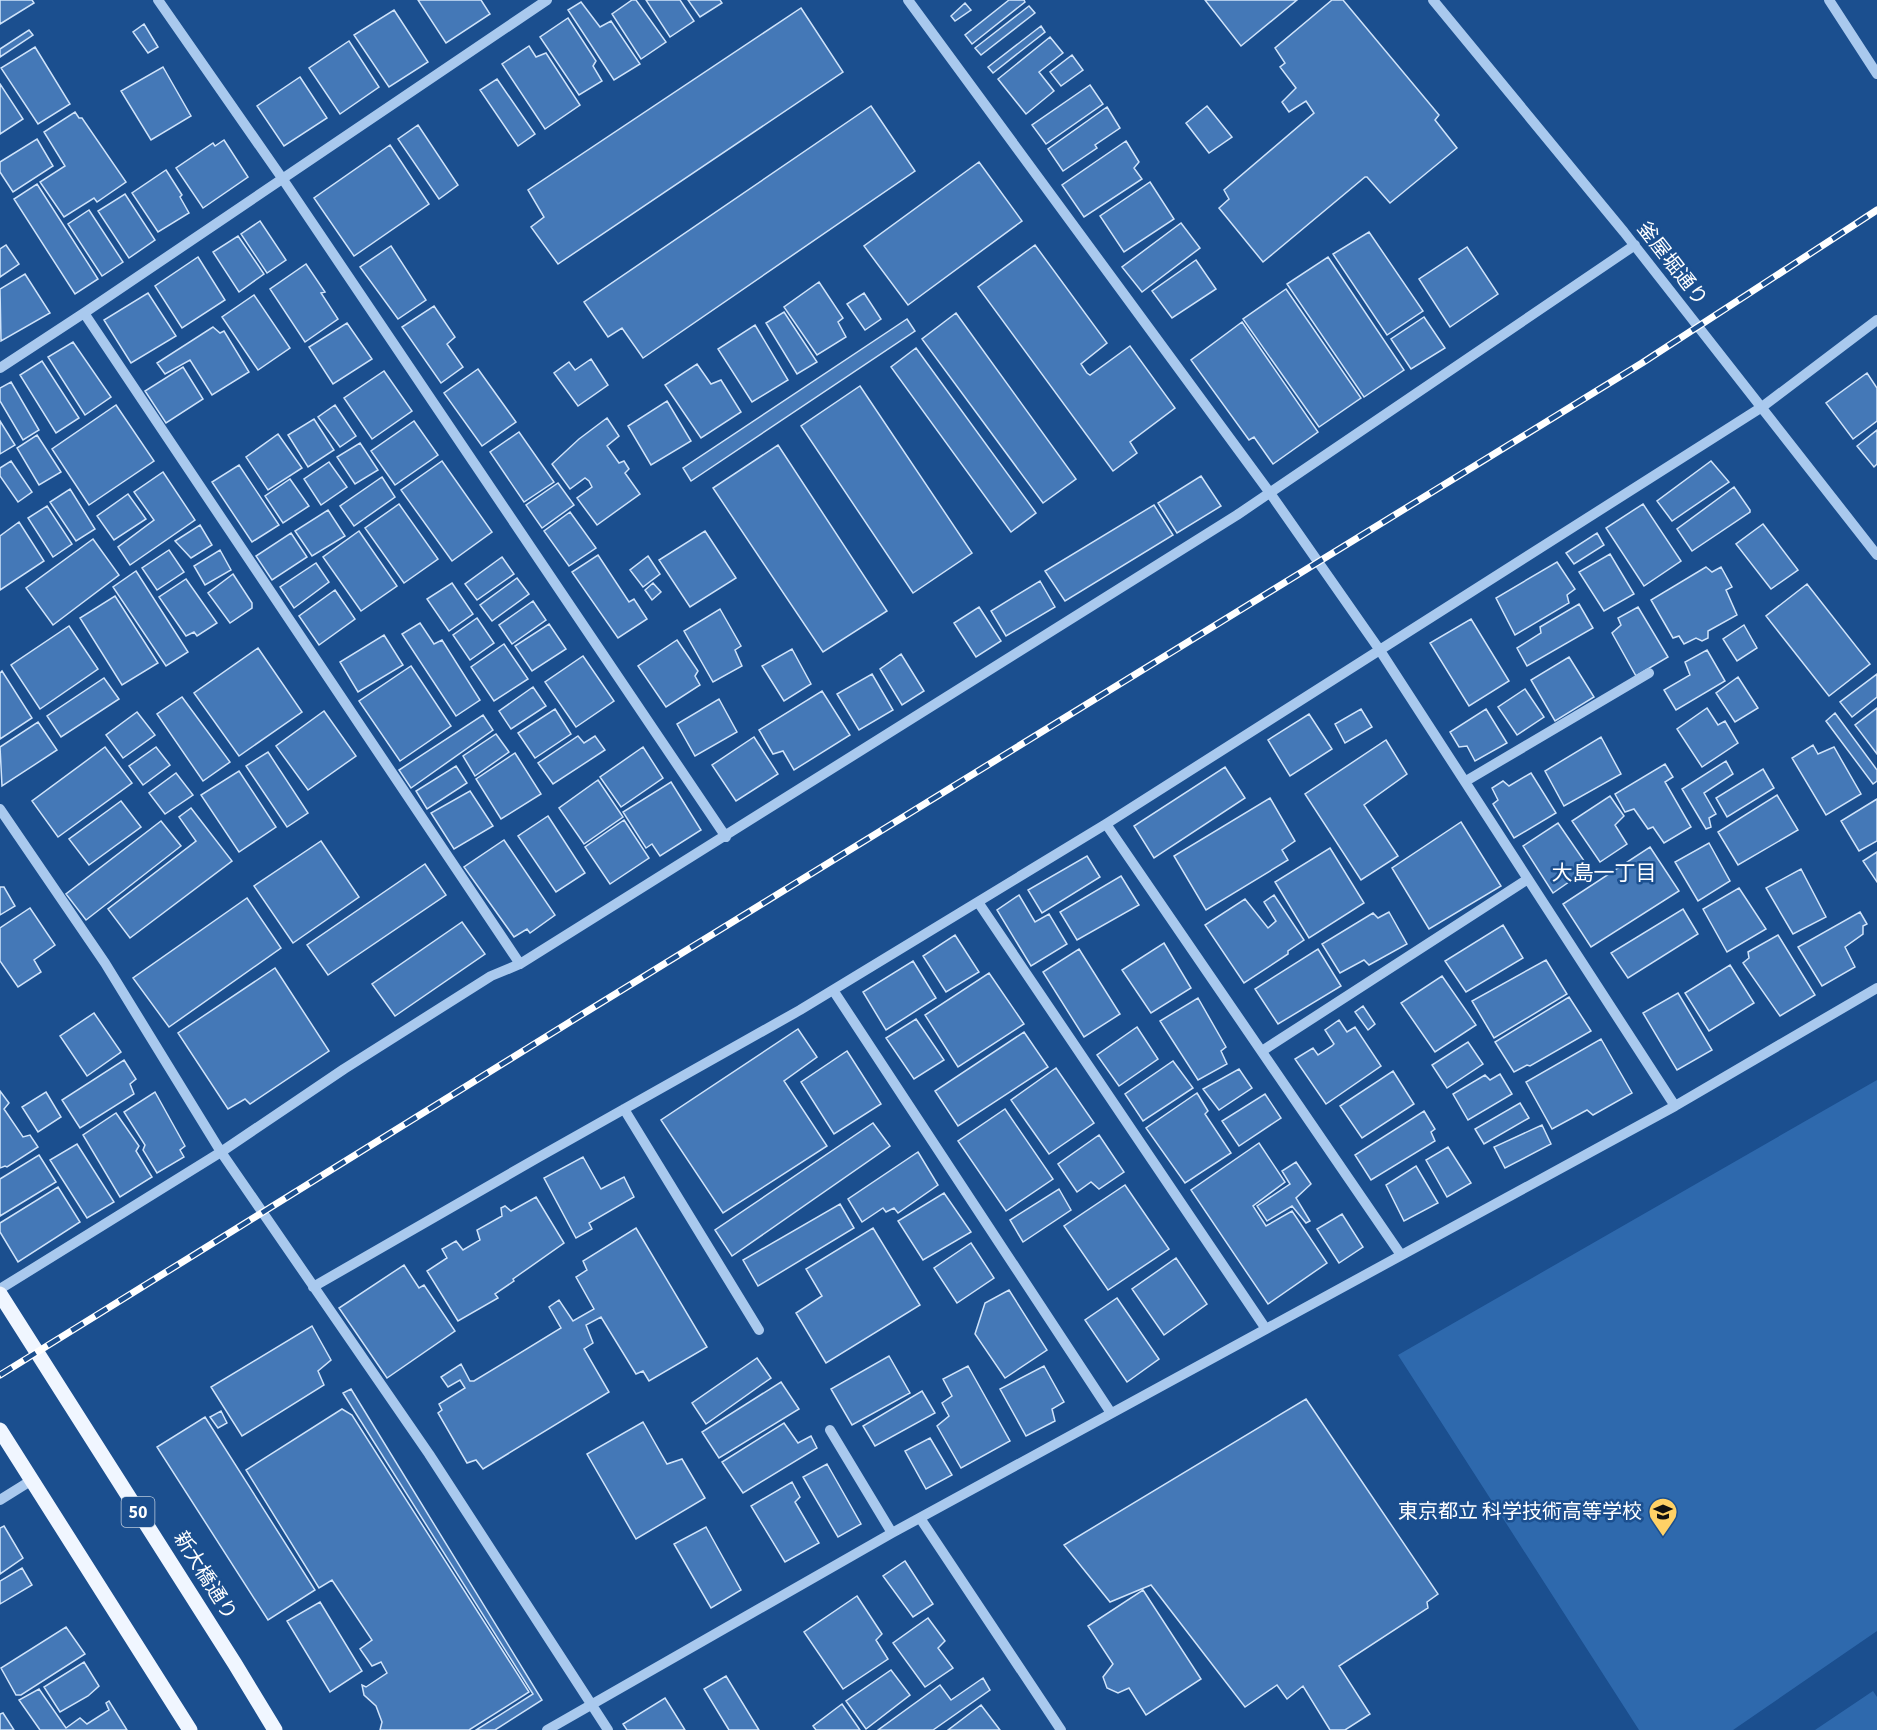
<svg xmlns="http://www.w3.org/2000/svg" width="1877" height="1730" viewBox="0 0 1877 1730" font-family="'Source Sans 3','Noto Sans JP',sans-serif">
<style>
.green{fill:#2e69ad}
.building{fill:#4478b7;stroke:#cfe3fa;stroke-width:1.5}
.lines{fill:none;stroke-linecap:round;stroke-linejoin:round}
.minor{stroke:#a9c9ee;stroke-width:10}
.major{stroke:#f0f6ff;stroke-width:15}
.rail-casing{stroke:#fff;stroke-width:7}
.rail{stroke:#1b4f8f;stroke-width:4.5;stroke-dasharray:14;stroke-linecap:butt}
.labels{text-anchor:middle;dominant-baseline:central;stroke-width:5;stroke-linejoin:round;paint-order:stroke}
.shield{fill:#1b4f8f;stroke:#bbcadd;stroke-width:1.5}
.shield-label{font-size:18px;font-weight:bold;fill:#fff}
.street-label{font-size:20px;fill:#fff;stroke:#1b4f8f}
.poi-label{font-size:20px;fill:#fff;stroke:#1b4f8f;text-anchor:end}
.neighbourhood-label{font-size:21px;fill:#fff;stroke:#1b4f8f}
</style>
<rect width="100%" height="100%" fill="#1b4f8f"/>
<path class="green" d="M1877,1080V1631L1733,1730H1639L1398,1355Z
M1873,1691L1877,1697V1730H1815Z"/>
<path class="building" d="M0,0H32L34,3L0,24Z
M418,0H481L490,14L446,43Z
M632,0H636L666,42L641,59L612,14Z
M646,0H680L694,21L670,37Z
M688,0H720L722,3L700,17Z
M1009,0H1024L1025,2L972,44L965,35Z
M1205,0H1297L1241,46Z
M1332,0H1343L1439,115L1435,120L1457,148L1390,203L1367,177H1365L1263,262L1219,208L1229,199L1224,190L1314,113L1306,101L1289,112L1282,102L1296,88L1280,67L1285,63L1275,48Z
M581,2L600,27L611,21L640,64L614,80L568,10Z
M965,3L971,10L955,21L951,16Z
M1029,6L1035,13L981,55L975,48Z
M801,8L843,72L558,264L531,227L544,217L528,190Z
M394,10L428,62L389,87L354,35Z
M568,18L596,61L593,66L602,81L579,95L540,37Z
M144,24L158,47L148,53L133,32Z
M1041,26L1045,32L993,73L988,67Z
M29,30L33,35L0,57V49Z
M1050,37L1063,53L1039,72L1054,91L1026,114L998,79Z
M349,41L379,87L340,114L309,68Z
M529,46L536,57L546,53L580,105L545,129L502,64Z
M35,47L70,104L38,124L1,68Z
M1072,55L1083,70L1061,86L1050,72Z
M163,67L191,116L151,140L121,91Z
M300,77L327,118L284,146L257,106Z
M497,79L535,134L518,146L480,90Z
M0,84L23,119L0,134Z
M1090,85L1103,104L1046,144L1032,125Z
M871,106L915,171L643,358L622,328L608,337L584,302Z
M1207,106L1232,137L1209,153L1186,123Z
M1107,107L1120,128L1095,145L1097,148L1063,171L1048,149Z
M75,112L79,118H82L126,182L97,202L94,198L64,217L40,182L65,166L44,132Z
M418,125L458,185L439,199L398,139Z
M37,139L53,166L13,192L0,172V162Z
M224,140L248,177L203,208L176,168L213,143L215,146Z
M1126,141L1139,162L1134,168L1142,179L1084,217L1062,185Z
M390,145L429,204L354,256L314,198Z
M979,162L1022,221L908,305L864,246Z
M166,170L182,195L180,197L189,213L158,232L132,193Z
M1150,182L1174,219L1124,252L1100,216Z
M37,184L98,279L75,294L14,199Z
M125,194L155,240L129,258L98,211Z
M89,210L123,262L102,276L68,224Z
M260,221L286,260L267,273L241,234Z
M1181,223L1200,248L1142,292L1122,267Z
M1369,232L1423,311L1387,335L1333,254Z
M238,236L264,274L239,292L213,252Z
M6,245L19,264L0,277V249Z
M1035,245L1107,343L1081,364L1087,373L1090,375L1130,346L1175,408L1130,442L1137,453L1113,471L978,287Z
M391,246L426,300L398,319L360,267Z
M1467,247L1498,294L1450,327L1419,279Z
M198,257L225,300L182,328L155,286Z
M1328,257L1404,370L1364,397L1287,284Z
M1196,260L1216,289L1172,318L1152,291Z
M306,264L325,292L321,293L338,319L305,342L270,289Z
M25,274L50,313L1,341L0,289Z
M819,282L843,318L838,322L846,337L817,355L784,307Z
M1286,289L1361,398L1319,427L1243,319Z
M148,293L176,336L131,363L104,320Z
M864,293L881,319L865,330L847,304Z
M254,295L290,348L258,370L222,317Z
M434,306L455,337L447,344L463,367L441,383L402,327Z
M784,312L817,362L797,374L766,323Z
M956,313L1076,479L1043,503L922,339Z
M1424,317L1445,348L1411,369L1391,339Z
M907,319L915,331L691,481L683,468Z
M1242,322L1318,432L1273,464L1254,437L1249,440L1191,360Z
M347,323L372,359L333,384L309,347Z
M755,325L788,380L752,402L718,349Z
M213,327L220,333L224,331L249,372L212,395L190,360L165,374L157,363Z
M73,342L111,397L85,415L48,357Z
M916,348L1036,513L1011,532L891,367Z
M591,359L608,385L578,406L554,373L569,362L575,370Z
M42,361L79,418L56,433L20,375Z
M697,364L711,384L721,380L741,412L701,438L665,385Z
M183,367L203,399L166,423L145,391Z
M478,369L516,422L482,446L444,393Z
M384,371L412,411L372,439L344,398Z
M1867,373L1877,388V421L1853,439L1826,403Z
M11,382L39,430L23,440L0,401V388Z
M860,386L972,553L913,593L801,426Z
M667,401L691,441L651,465L628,426Z
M116,405L154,461L89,505L52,449Z
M335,405L356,436L340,447L318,417Z
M607,418L619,436L607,446L619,463L624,461L629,469L625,473L640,494L597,525L577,498L592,487L589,481L585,478L570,489L552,464L579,439Z
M314,419L334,450L308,467L288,435Z
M0,421L15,445L0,454Z
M414,421L438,455L395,485L371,451Z
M1877,430V464L1874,467L1857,446Z
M519,432L554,482L524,502L490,452Z
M278,434L302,468L268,490L246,457Z
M37,435L61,472L39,485L17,448Z
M360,443L378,470L355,484L337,457Z
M778,445L887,611L823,652L713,488Z
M11,461L32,492L18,502L0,476V468Z
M442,461L492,532L452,561L401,490Z
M1711,461L1729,482L1672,521L1657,501Z
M329,462L347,487L321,505L304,479Z
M239,465L279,525L252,542L212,482Z
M163,472L195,520L130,565L118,547L154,520L134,492Z
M1201,476L1221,506L1177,533L1158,503Z
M382,477L395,497L354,526L340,506Z
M290,479L309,506L283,523L265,496Z
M558,483L574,505L542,528L526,505Z
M1734,487L1750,510V512L1692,551L1677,529Z
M70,489L95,529L76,541L50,502Z
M128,494L146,519L114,540L97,516Z
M399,504L438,559L404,583L365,528Z
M1643,504L1681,561L1644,586L1606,528Z
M1154,505L1173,535L1065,601L1045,571Z
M47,506L72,544L53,557L28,518Z
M328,510L345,536L312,556L295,531Z
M570,512L596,548L569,566L544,531Z
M19,522L44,561L0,590V536Z
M1763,524L1798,570L1771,589L1736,544Z
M200,525L212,545L191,558L175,541Z
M359,531L397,586L361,611L323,557Z
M705,531L736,578L690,607L659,560Z
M291,533L307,557L272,580L256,556Z
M1597,533L1604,545L1574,564L1566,553Z
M93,539L119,575L53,625L26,588Z
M169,550L184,572L157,590L142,568Z
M220,550L231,570L205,585L194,566Z
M1610,554L1634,594L1604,611L1579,572Z
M598,555L629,602L634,599L647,619L618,638L572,572Z
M648,556L660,574L643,587L630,570Z
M502,557L514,574L477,600L465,584Z
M1557,562L1575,589L1567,595L1569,603L1515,635L1496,598Z
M316,563L329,582L294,608L280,587Z
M1706,567L1712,572L1721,567L1732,587L1726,590L1737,615L1708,631V638L1702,641L1696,638L1684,644L1679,636L1673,638L1651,600Z
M136,571L188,652L166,666L113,587Z
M233,574L252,603V608L230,623L208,593Z
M517,578L529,594L492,621L480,605Z
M186,579L217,623L197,636L194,632L186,636L159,597Z
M1040,581L1055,607L1006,636L991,611Z
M452,583L473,614L449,631L427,599Z
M653,583L661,592L652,600L645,590Z
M1807,584L1870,664L1829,696L1766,616Z
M335,590L355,619L319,645L299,616Z
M115,596L158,663L122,685L80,618Z
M533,601L546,620L512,644L499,625Z
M1579,604L1593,628L1527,666L1517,648L1541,633L1540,627Z
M979,607L1001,641L976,657L954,623Z
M1638,607L1668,657L1636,676L1612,633L1621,625L1618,618Z
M720,609L741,646L735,650L742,666L713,682L684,631Z
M477,618L494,643L470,660L453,635Z
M1471,619L1509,681L1469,706L1430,643Z
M420,623L434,644L442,640L480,700L456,716L402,634Z
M549,624L566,649L532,671L515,646Z
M1744,625L1757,648L1737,661L1723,639Z
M69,626L98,669L40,709L11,665Z
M384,635L403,665L358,692L340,662Z
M677,640L698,671L695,676L700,685L666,707L638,666Z
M504,644L528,679L494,701L471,667Z
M258,648L302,712L239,756L194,693Z
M792,649L811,684L784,701L762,666Z
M1707,650L1725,681L1676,710L1664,690L1690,675L1685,662Z
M901,654L924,691L902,705L880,669Z
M583,656L614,701L576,727L545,682Z
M1569,657L1594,697L1555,721L1531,680Z
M411,666L451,726L400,761L359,701Z
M2,671L32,718L0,739V673Z
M872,674L893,710L859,730L837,694Z
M1877,674V697L1852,717L1840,702Z
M1738,677L1758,708L1735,722L1716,693Z
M104,678L119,699L61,737L47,716Z
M533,687L546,706L511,729L499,711Z
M1525,689L1544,717L1517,735L1498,707Z
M822,691L850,735L794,770L783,751L773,754L759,730Z
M182,697L230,762L203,781L157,714Z
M719,699L737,732L695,756L677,724Z
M1707,708L1718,725L1725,721L1738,743L1702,767L1677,729Z
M1877,708V754L1855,725Z
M555,709L571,734L535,758L518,733Z
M1361,709L1372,727L1345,743L1335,724Z
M1486,709L1507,743L1475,761L1467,746L1459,747L1450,732Z
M324,711L356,756L308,790L276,746Z
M137,712L155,735L123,758L106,735Z
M1835,713L1877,770V781L1873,784L1826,721Z
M1309,714L1332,749L1290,776L1268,740Z
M483,715L493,730L411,788L399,770Z
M38,722L57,750L2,786L0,747Z
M496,734L509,752L475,776L463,756Z
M578,736L584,743L595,736L605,750L553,784L538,763Z
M754,737L778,774L736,801L712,765Z
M1601,737L1621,774L1564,806L1545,771Z
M1386,740L1407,774L1364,805L1398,856L1361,880L1305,794Z
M1813,745L1818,754L1834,747L1861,794L1826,815L1792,758Z
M105,747L132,783L58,837L32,801Z
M156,747L170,765L143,785L129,766Z
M643,747L663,778L621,807L600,777Z
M268,752L308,813L287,827L246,766Z
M515,753L541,794L501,819L476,779Z
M1726,761L1733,774L1704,793L1716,814L1709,818L1711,827L1706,829L1682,789Z
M1665,764L1673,777L1665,782L1691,827L1664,843L1653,827L1648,829L1634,809L1625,812L1615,794Z
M456,766L467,783L427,809L416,791Z
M1225,767L1245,798L1154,858L1134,826Z
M1763,769L1774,788L1727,817L1716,798Z
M239,771L276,827L239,852L201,795Z
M176,773L193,795L165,814L149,793Z
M1531,773L1556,813L1514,838L1493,804L1498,800L1492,788L1503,781L1509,786Z
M598,780L623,817L584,844L559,808Z
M671,782L701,830L660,856L652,844L646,848L623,812Z
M470,791L493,826L454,849L431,813Z
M1777,795L1798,830L1738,865L1718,832Z
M1610,796L1624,816L1615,825L1627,844L1600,862L1572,821Z
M1270,798L1295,841L1282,850L1288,860L1206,910L1174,856Z
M1877,799V841L1859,851L1841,821Z
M121,801L141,827L89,865L69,839Z
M191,808L232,861L130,938L108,909L196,841L179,817Z
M548,816L585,873L556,892L518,836Z
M624,820L649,858L610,884L585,847Z
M161,821L181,846L86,920L66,894Z
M1461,822L1501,886L1429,929L1392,868Z
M1558,823L1589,868L1553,893L1523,846Z
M504,840L555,915L530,933L527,929L514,937L464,867Z
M321,841L359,897L293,943L254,886Z
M1709,843L1730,881L1698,901L1675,862Z
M1650,847L1679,891L1591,947L1563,904Z
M1330,848L1364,903L1309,938L1275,882Z
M1877,852V882L1863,861Z
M1087,856L1100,877L1042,913L1028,890Z
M425,864L446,895L328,975L307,945Z
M1801,869L1826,917L1793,934L1766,888Z
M1121,876L1139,905L1077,940L1060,912Z
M0,887H4L15,906L0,915Z
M1739,888L1766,929L1727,952L1703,909Z
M1019,895L1035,922L1049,914L1067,944L1031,966L997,910Z
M1274,895L1304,940L1288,951V954L1244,983L1205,925L1245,899L1268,928L1276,921L1264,902Z
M247,898L281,948L169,1027L133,978Z
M30,908L55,945L34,960L41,972L18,987L0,961V928Z
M1683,909L1698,934L1628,978L1611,953Z
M1389,912L1407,944L1369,965L1364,960L1340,973L1322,944L1373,913L1378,918Z
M1860,912L1867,924L1863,926V934L1845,947L1855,967L1822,986L1798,947Z
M462,922L485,954L395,1016L372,984Z
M1503,925L1523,958L1466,992L1445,961Z
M955,935L979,972L946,992L923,956Z
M1778,935L1815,995L1780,1016L1743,963L1749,958L1748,952Z
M1164,943L1191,988L1151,1013L1122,970Z
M1079,949L1120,1014L1084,1037L1043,972Z
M1318,949L1341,986L1278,1024L1255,989Z
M1546,960L1567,994L1494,1038L1472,1001Z
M913,961L936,998L886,1030L863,992Z
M1730,965L1754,1003L1709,1031L1685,993Z
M275,968L329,1051L250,1104L245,1099L228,1109L178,1033Z
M989,973L1024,1024L958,1067L925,1015Z
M1442,976L1476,1025L1435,1052L1401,1003Z
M1678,993L1712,1050L1677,1070L1643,1013Z
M1569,997L1591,1031L1530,1066L1527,1065L1514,1072L1495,1042Z
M1198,998L1226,1047L1221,1051L1227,1064L1198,1080L1160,1021Z
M1363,1006L1375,1024L1368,1030L1355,1012Z
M94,1013L121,1052L87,1076L60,1036Z
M916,1019L944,1060L914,1079L886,1038Z
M1339,1020L1347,1032L1355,1027L1381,1066L1326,1104L1295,1059L1313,1048L1318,1055L1332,1046L1334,1044L1325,1030Z
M1137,1027L1158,1059L1119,1086L1097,1055Z
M798,1029L817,1057L784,1081L827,1146L723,1213L661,1120Z
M1024,1032L1048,1067L958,1126L935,1091Z
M1601,1039L1632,1093L1593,1115L1587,1110L1552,1129L1526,1082Z
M1468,1042L1483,1064L1447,1088L1432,1065Z
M847,1051L881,1104L834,1134L801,1082Z
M124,1060L136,1079L130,1084L134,1094L80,1128L62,1100Z
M1173,1061L1193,1088L1143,1121L1125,1094Z
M1056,1068L1094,1123L1049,1154L1011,1100Z
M1239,1069L1252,1088L1219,1110L1203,1089Z
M1393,1071L1414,1104L1362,1138L1340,1106Z
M1500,1074L1512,1094L1468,1120L1453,1094L1485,1075L1490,1080Z
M0,1091L9,1103L4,1109L23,1137L30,1135L38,1147L7,1167L5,1166L0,1168Z
M46,1092L61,1117L38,1132L22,1107Z
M155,1092L185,1146L180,1150L184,1157L157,1173L143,1150L145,1145L124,1112Z
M1197,1093L1208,1111L1205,1114L1231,1153L1185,1183L1146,1128Z
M1265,1094L1281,1118L1239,1146L1222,1121Z
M1520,1103L1529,1118L1484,1144L1475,1129Z
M1005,1109L1053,1179L1006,1211L958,1141Z
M1424,1111L1435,1129L1431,1132L1435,1141L1371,1180L1355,1155Z
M116,1113L139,1146L136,1151L152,1177L120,1197L83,1135Z
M873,1123L890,1146L732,1256L715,1230Z
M1542,1125L1551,1144L1505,1168L1494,1147Z
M1099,1135L1124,1172L1099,1189L1091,1182L1077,1192L1058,1164Z
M1259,1143L1285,1182L1253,1206L1266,1226L1292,1211L1327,1263L1268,1304L1191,1190Z
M77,1144L114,1202L87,1218L50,1160Z
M1448,1147L1471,1183L1447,1197L1426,1160Z
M918,1152L938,1185L898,1213L894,1208L886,1212L883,1208L862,1222L848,1199Z
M39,1155L56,1182L0,1216V1179Z
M583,1157L601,1189L624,1177L634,1197L589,1223L592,1229L576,1238L544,1178Z
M1296,1162L1311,1184L1296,1198L1310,1221L1306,1223L1292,1206L1267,1221L1257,1206L1290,1184L1282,1171Z
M1416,1166L1438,1203L1404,1221L1386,1185Z
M1125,1185L1169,1249L1108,1290L1064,1226Z
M58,1187L80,1222L18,1262L0,1232V1223Z
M1059,1189L1071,1210L1023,1242L1010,1220Z
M944,1193L971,1232L923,1260L898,1221Z
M536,1197L564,1243L513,1279L514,1281L495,1294L498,1298L458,1321L427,1271L447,1258L442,1249L456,1241L463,1250L480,1240L477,1230L502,1216L501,1208L505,1206L511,1211Z
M840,1204L854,1228L758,1286L743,1260Z
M1342,1214L1363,1247L1339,1263L1317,1229Z
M636,1228L707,1347L649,1381L643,1371L636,1374L601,1317L586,1325L593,1343L584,1349L609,1392L483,1469L476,1460L467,1463L438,1413L442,1410L439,1404L465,1388L460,1380L448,1387L441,1377L461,1364L470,1381H474L561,1328L549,1307L559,1300L573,1321L594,1309L576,1277L587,1270L583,1261Z
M873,1228L920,1305L826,1363L796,1313L822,1296L806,1269Z
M971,1243L994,1278L957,1303L934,1268Z
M1176,1258L1207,1304L1164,1335L1132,1289Z
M404,1265L419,1288L424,1285L455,1331L387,1378L339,1308Z
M1009,1290L1047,1350L1005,1378L975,1334L985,1303Z
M1117,1298L1159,1359L1127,1382L1085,1320Z
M312,1326L331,1360L318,1371L324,1385L242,1436L211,1387Z
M889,1356L910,1393L852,1425L831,1389Z
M757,1358L771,1378L706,1424L692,1403Z
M968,1366L1010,1441L961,1468L937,1426L949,1416L942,1403L952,1396L943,1379Z
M1044,1366L1064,1402L1052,1409L1055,1421L1026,1436L1000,1389Z
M781,1382L799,1409L719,1458L702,1432Z
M351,1389L542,1700L495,1730H476L533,1694L343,1393Z
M922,1391L935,1413L875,1446L863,1426Z
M1306,1399L1438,1594L1427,1602L1428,1608L1339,1666L1370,1714L1345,1730H1330L1303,1686L1287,1699L1277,1685L1245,1707L1151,1585L1110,1602L1064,1545Z
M342,1409L352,1415L529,1692L469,1730H380L382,1722L376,1706L364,1695L362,1685L366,1687L387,1673L381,1662L372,1666L360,1649L372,1640L332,1580L319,1588L246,1470Z
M221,1411L227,1423L218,1428L210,1417Z
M205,1417L315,1590L268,1620L157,1447Z
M643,1422L667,1464L682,1459L705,1498L636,1539L587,1454Z
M784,1423L798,1443L811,1436L817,1448L743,1493L722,1462Z
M930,1438L952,1475L926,1489L905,1451Z
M827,1464L861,1524L838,1537L803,1477Z
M792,1482L800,1497L795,1502L819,1543L785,1562L751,1506Z
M4,1526L23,1558L0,1574V1528Z
M706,1527L741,1590L711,1608L674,1544Z
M905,1561L933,1604L913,1617L883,1576Z
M22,1568L32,1585L0,1604V1581Z
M1143,1590L1201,1679L1146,1715L1129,1688L1118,1693L1107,1688L1103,1677L1113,1664L1088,1626Z
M857,1596L882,1634L876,1640L888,1659L843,1689L804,1632Z
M320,1602L362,1671L330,1692L287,1621Z
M928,1618L945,1641L938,1648L953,1668L925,1687L893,1643Z
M66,1627L85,1654L21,1695H16L1,1668Z
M84,1662L99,1686L88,1696L60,1712L44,1687Z
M891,1670L910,1695L866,1729L846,1701Z
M726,1676L759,1730H729L704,1689Z
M983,1678L990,1690L933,1730H878L940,1685L951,1700Z
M39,1689L66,1728L80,1718L87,1724L109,1710L106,1703L109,1701L127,1730H40L19,1700Z
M665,1698L685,1730H627L623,1724Z
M842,1704L860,1730H816L813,1726Z
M981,1705L1000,1730H948Z
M3,1713L14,1730H0V1714Z"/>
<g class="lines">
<path class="minor" d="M158,0L282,178L726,837
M908,0L1270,493L1379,649L1675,1106
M1433,0L1624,232L1877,555
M1829,0L1877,74
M84,313L520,964
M0,368L84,313L547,0
M1466,781L1649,673
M0,809L105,963L221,1152L429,1454L608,1730
M1106,824L1401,1255
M978,902L1266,1329
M833,990L1111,1413
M1262,1051L1528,879
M624,1109L759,1330
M313,1287L539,1157L800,1010L1106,824L1762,407L1877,320
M0,1289L221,1152L344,1069L491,976L520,964L1237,515L1635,245
M830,1430L892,1533
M0,1500L32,1480
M920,1518L1061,1730
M547,1730L892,1533L1675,1106L1877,988"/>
<path class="major" d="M0,1294L235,1664L275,1730
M0,1430L190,1730"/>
<g class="rail-casing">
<path id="rail" d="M0,1375L586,1012L1642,363L1877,210"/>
</g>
<use href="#rail" class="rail"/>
</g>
<defs>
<g id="school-pin" transform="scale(1.5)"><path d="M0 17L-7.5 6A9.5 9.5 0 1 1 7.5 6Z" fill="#ffd166" stroke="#1b4f8f"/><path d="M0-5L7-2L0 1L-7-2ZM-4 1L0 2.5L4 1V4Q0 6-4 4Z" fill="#111"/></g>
</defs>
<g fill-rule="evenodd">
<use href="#school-pin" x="1663" y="1512"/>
</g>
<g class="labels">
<rect class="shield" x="121.5" y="1497" width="33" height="30" rx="4.5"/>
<g class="shield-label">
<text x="138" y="1512">50</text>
</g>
<g class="street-label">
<text transform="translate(1672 264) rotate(52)">釜屋堀通り</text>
<text transform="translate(205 1576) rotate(58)">新大橋通り</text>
</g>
<g class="poi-label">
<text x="1642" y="1512">東京都立 科学技術高等学校</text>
</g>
<g class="neighbourhood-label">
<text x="1604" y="873">大島一丁目</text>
</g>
</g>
</svg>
